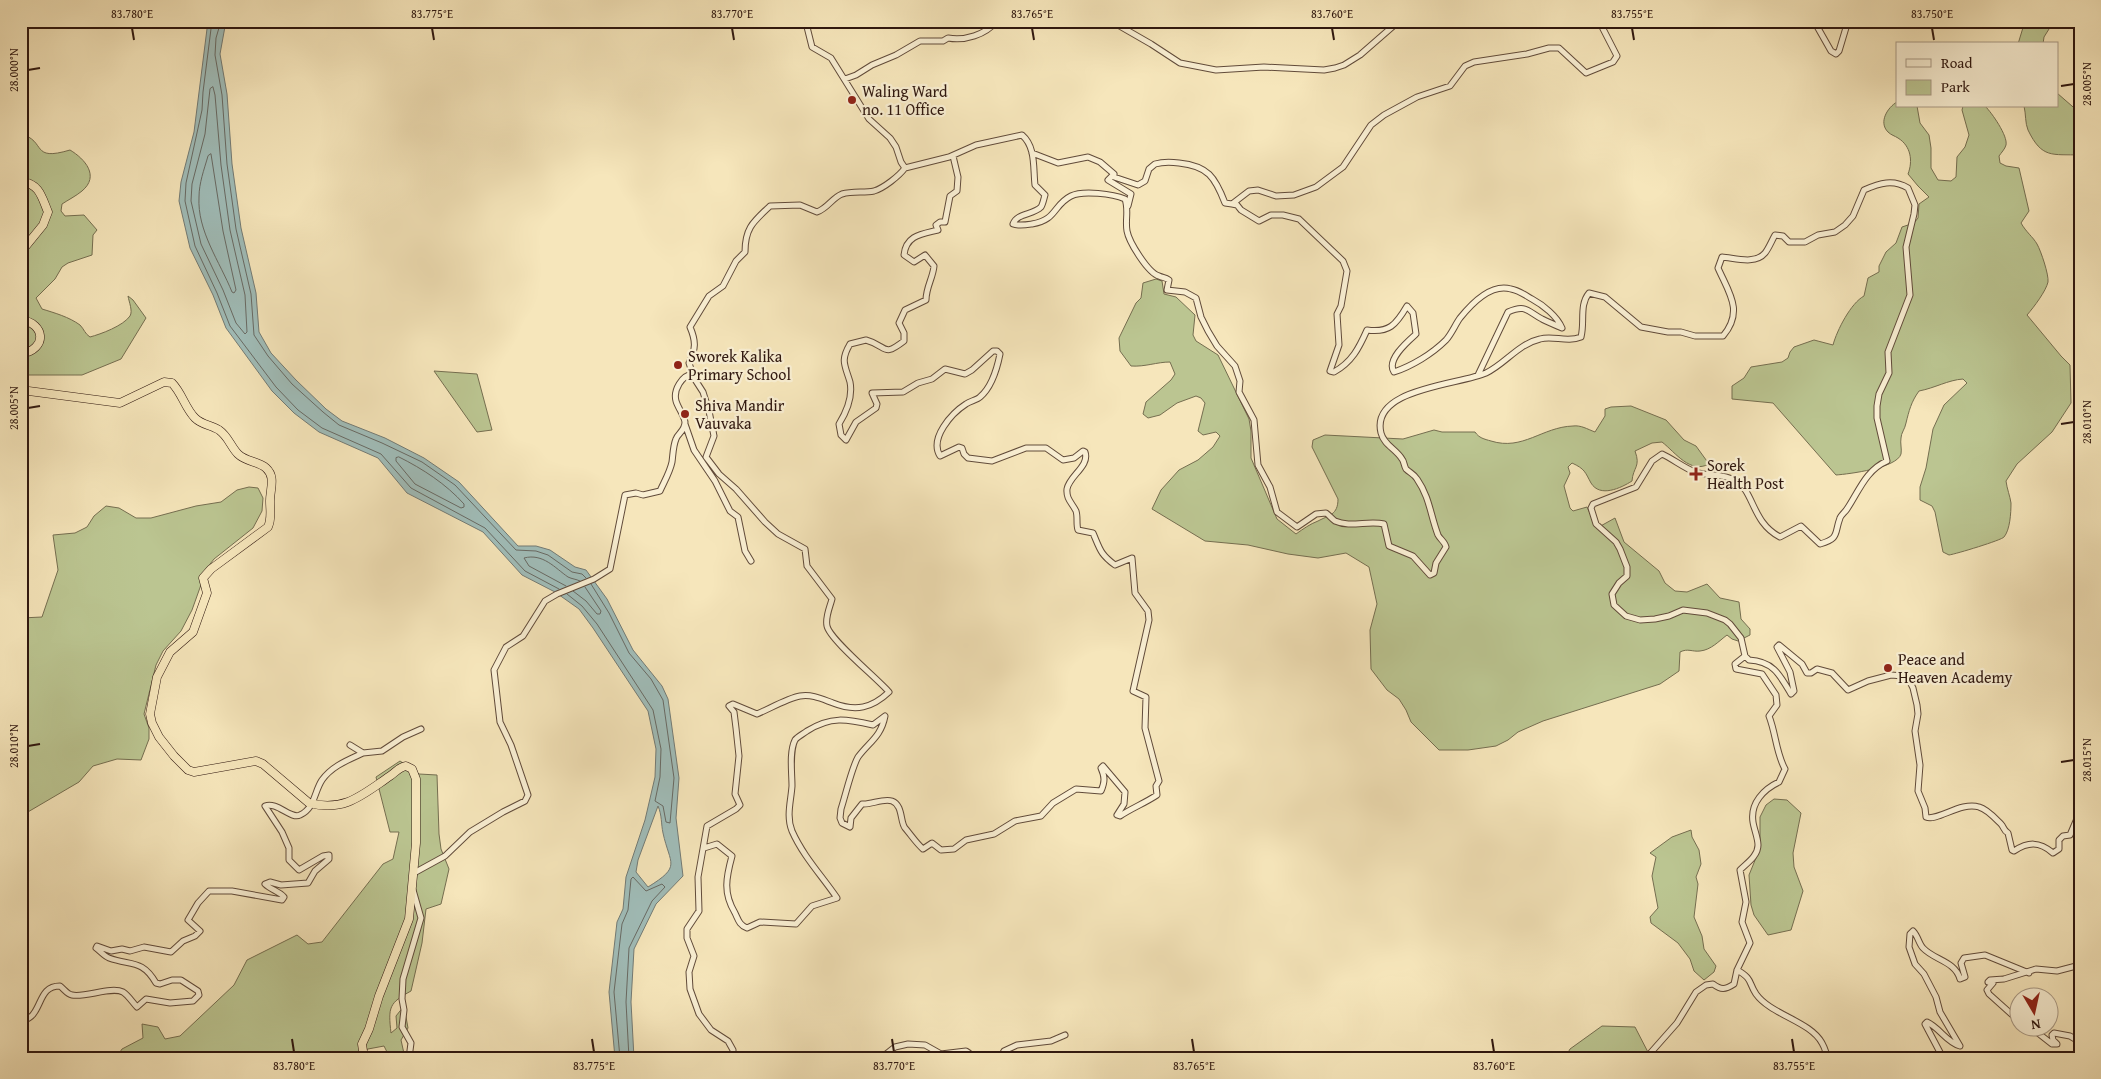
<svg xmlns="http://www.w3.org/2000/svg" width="2101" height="1079" viewBox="0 0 2101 1079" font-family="'Gentium Book Plus',serif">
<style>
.green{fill:#bbc591;stroke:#756e50}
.water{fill:#a0bdb9;stroke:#737b75;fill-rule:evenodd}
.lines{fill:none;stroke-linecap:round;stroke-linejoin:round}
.shore{stroke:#686a64;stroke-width:1}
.stream{stroke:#737b75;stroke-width:1}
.minor-casing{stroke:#614b3a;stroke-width:7}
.highway-casing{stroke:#2f170f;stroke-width:9}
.minor{stroke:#f9efd3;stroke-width:5}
.highway{stroke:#f6e6bb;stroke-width:8}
.ticks{fill:none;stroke:#2f170f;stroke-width:2}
.poi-dot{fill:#8f2418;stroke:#f9efd3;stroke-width:2}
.labels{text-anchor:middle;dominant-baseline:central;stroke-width:4.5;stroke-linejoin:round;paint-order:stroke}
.poi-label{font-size:16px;fill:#2f170f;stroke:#f9efd3;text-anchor:start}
.neatline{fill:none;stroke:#2f170f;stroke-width:2}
.ticks-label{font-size:12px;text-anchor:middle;fill:#2f170f}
</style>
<rect width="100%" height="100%" fill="#f6e6bb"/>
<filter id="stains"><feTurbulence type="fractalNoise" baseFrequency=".004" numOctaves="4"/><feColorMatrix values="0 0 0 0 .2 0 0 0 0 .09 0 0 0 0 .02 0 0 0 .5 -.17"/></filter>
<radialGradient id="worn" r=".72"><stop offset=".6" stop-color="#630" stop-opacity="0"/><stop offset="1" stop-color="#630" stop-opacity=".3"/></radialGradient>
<path class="green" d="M2025,21H2054L2044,37L2043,44H2018Z
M2057,93L2080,113V155C2052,154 2042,159 2028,130C2025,123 2026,114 2024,106H2057Z
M1897,102V106H1917L1920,123L1929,135L1931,148V168L1938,180L1951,181L1956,177L1957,157L1965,147L1969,135L1962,110L1963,106H1985C1992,113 2008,136 2006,145C2005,149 2001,153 1999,156L2000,163L2006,166L2019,168L2029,211L2021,223C2026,232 2033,237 2037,244C2041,251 2049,275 2048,282C2046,291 2034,307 2027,315L2061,356L2070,365L2071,403L2052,432L2017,464L2006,481C2007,489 2010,496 2011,503C2011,513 2010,530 2004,537C2002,540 1956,554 1949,555L1943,552L1935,512L1932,506L1920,500V487L1926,468L1933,429L1944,405L1967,383L1963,379C1948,380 1935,388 1919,391C1911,402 1909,411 1906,423C1905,429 1901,433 1901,438C1900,443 1902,449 1901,454C1897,468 1849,474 1836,475L1773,403L1732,399V386L1744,378L1751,367L1782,362L1788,358L1790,352L1794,347L1814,340L1833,345C1837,330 1851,303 1864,296L1868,278L1879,272V266L1886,252L1896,243L1902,227L1914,223L1918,218L1919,204L1929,197L1918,186L1908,174C1913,161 1911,146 1898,138C1895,136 1891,135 1888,132C1878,122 1888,107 1897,102Z
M21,134C47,141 30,162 70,150C85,159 100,176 82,191C76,196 68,200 62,204L61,211L65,216L84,215L97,230L93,235L92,255L68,263L62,267L55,279L36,298L42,309C55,313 69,317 80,325C84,329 85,334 90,337C101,334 123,326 130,316C133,311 129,302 128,296L133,300L146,318L121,359L82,375H21Z
M1156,279L1162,281L1164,294L1176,297L1195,315L1193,335L1196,341L1218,355L1249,419L1251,431V458L1277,519L1296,534C1303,529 1310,524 1318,521C1329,515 1338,515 1338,499L1312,447L1313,440L1325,435L1403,439L1434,430L1442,432H1475C1479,438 1484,439 1491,441C1523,451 1542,427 1573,426C1581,425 1587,429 1595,432L1605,416V409L1611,407L1631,406L1666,420L1684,440L1696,446L1709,464C1690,474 1676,453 1662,442L1652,443L1635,451C1641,467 1633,467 1632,481C1621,488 1600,498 1591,483C1585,472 1585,469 1572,463L1568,467L1570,473L1564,486L1570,508L1573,511L1587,507L1597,528L1615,518L1624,542L1659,571L1665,583L1675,591L1687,592L1707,584L1720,598L1739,602L1741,619L1750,629V635L1738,641L1732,639L1727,635C1719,641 1711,650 1700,651C1692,652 1688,648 1680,652L1679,671L1660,684L1543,721L1518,732L1508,740L1496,746L1468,750H1439L1411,722L1406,710L1399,699L1387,690L1371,669L1370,630L1377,604L1369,567L1346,553L1318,558L1288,554L1248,545L1205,541L1152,509L1161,490L1179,470L1198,460L1213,447L1220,436L1216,432L1203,435L1198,431L1205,403L1201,398L1196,396L1177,403L1160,415L1148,418L1143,414L1146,402L1171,380L1175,374L1170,362C1157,362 1145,367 1131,366L1120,351L1119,338L1136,303L1141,298L1143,283Z
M434,371L477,374L492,430L477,432Z
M249,487L258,488L263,498L262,511L253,528L214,559L207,568L192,610L181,631L163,651L156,665L144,714L149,728V739L141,760L117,759L93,766L79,782L21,816V618L42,617L58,570L53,535L75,533L87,527L94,516L106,506L119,508L136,518H151L196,506L221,502L237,490Z
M400,761L419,774L437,775L439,834L441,849L449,869L441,904L426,909L422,943L411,991C389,1003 388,1007 391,1033L397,1028L396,1016L404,1006L408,1028L401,1040L405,1058H390L384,1046L368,1049L351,1058H116L122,1049L143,1038L142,1024L158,1027L165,1039L180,1036L234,985L247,960L297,935L308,944L322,942L383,864L393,859L399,832H390L376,777Z
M1774,799L1787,800L1801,813L1793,853L1794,867L1803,891L1791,930L1768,935L1754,915L1751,905L1749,875L1760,848V817L1766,805Z
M1691,830L1692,837L1699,850L1701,864L1696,877L1698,884L1694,917L1702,936L1704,949L1716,966L1714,972L1704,980L1694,971L1690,959L1678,943L1651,923L1650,917L1658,908L1652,876L1656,857L1650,853L1672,837Z
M1602,1026L1635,1027L1651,1058H1565L1570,1049Z"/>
<path class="water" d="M208,21H226L220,54L227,94L232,164L241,228L256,293L259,332L271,353L296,380L326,409L342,421L385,438L424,458L459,482L518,546H536L550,550L575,567L586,570L607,599L633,650L662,686L668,699L679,778L676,818L683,876L656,904L634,949L631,1002L634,1058H615L609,992L617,922L623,909L626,877L645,820L655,777L656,749L648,711L593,628L579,609L555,592L522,575L483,532L407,493L378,458L319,432L294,413L272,391L226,328L213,295L190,248L179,201L181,182L194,132ZM658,806C662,815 661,824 663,833C670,865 682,866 648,887L636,872L638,860Z"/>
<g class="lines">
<path class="shore" d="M212,21L203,92L202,110L186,183L185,201L195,246L217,293L230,326L276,387L298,410L322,428L381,454L411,488L485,528L525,571L559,589
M221,21L216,38L215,55L222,95L227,164L236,229L251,294L254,335L268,356L292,384L323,412L339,425L382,443L422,462L455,485L516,550L536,551L548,555L572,572L582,574L586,578
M213,87L215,95L221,165L230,230L245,295L247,332L245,334L236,323L223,290L201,244L191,201L192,184L205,134L210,89Z
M211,154L223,231L236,290L234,293L232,292C220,262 197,231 199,197C199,183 204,170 208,156Z
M399,457C423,469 446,484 464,504V507L461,508L415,484L396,461V458Z
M566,586L529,566L524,558C543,553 555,568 568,577C572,579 576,579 580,581
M573,591L586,601L597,614H600L601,611L585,587
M567,594L582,606L597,624L653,710L661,749L660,777L655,801L663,806L666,822L670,823L674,778L663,700L651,679L629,653L609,613L591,584
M620,1058L614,992L622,924L628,910L631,879L633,877L646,891L662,884L665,887L652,901L629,948L626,1002L629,1058"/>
<path class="stream" d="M1227,21L1239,25L1254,21"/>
<g class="minor-casing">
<path id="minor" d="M804,21L807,27L812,47L831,58L869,119L890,138L896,147L901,162L905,168L949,157L976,145L1022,135C1036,147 1033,168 1035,185L1045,195C1044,198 1043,204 1041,207C1033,215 1017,213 1013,224C1019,226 1025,225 1032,224C1057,220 1053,205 1071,196C1083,190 1113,194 1125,199C1129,210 1125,220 1127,231C1129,242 1148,273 1159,276C1163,278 1165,277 1169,280L1167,290L1185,292L1196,298L1201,317L1208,331L1217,346L1235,366L1240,381L1239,392L1254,420L1258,465L1270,487L1277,512L1297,527L1316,514L1326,513C1329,515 1332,519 1335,521C1350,528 1369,520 1384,524L1389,546L1413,556L1430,575L1434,573L1436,563L1446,547C1445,542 1440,539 1438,535C1430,514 1430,498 1417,479C1414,474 1410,473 1406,469C1404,466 1404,461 1402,459C1396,449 1384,445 1381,433C1370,388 1459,385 1486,373C1505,364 1518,344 1540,339C1553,335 1567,343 1581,337C1585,322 1579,305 1589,293L1605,297L1641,327L1668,332H1681L1695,336H1723C1744,311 1729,293 1718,268L1722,257C1735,258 1755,265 1765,253C1769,248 1772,240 1775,235L1783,236L1789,242H1805L1818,235L1835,232L1845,225L1853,216L1864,190C1880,183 1893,179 1908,188L1915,205L1914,214L1906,247L1910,295L1888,352L1889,373L1879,394L1877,406V418L1887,461C1866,470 1859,491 1847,509C1845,512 1841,515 1840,518C1834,534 1840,538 1820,544L1801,526L1780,537C1752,523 1754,491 1736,481C1723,473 1706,476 1695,472C1684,468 1673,459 1662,454L1652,461L1636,487L1593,504L1591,508L1596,524L1616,542L1620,549L1627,567V576L1619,583L1612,594L1614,605L1626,616L1640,620L1655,619L1669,616L1683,610L1707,613L1725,620L1730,624L1741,638L1745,656L1749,660C1773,661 1780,675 1791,694L1794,691L1790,672L1777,647L1779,645L1802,664L1807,673H1811L1817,669L1832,673L1848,690L1868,681L1891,675L1903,676L1909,680L1913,688L1917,705L1918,714L1915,731L1920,765L1918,791L1925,808L1926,817C1937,822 1961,801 1979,807C1987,809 1995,818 2001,824C2004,827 2003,830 2008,833L2012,850L2014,851C2028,842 2039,841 2053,853L2059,849V840L2063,836L2070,835L2076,821L2080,818
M1111,21L1151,44L1180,63L1216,70L1264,67L1324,70L1335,68L1344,65L1360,55L1399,21
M1814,21L1831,51L1836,54L1839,51L1848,21
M1872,21L1876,25H1883L1887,21
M845,79L856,75L872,65L896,55L920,41H943L948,38C965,41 985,35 997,21
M1032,153L1058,163L1088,157L1100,162L1114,174L1108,180L1131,194L1128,206
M1114,174V177L1138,185L1145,181L1149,169L1155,164C1162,162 1171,162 1179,163C1208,166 1215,177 1225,203L1232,204L1249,191L1258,190L1276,196L1294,195L1316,187L1343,167L1371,125L1384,115L1417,97L1450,86L1465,66L1474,62L1527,54L1549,48H1559L1586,73L1613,62L1617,56L1599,21
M1232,204L1237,205L1241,210L1259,221L1271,215H1283L1299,219L1343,261L1347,271L1341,306L1337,314L1339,345L1330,371L1334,372C1352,362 1359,348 1367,330C1389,333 1396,325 1407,306L1413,313L1416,334C1407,342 1386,360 1394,372C1412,366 1432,354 1446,340C1452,333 1455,325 1460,318C1472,303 1491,283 1511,289C1518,290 1525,295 1532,299C1543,305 1557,316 1562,328C1555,325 1548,322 1542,319C1527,311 1526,304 1508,312L1478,375
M685,424L694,450L715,481L730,511L738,517L745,551L751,561
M363,753L382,751L403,737L421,729
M704,848L717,844L732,856C726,878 723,893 735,913C738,919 739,925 747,928L760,922L796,924L812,906L837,898C822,876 803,856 792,831C786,816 791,801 792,786C792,773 789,752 795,740C797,737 803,734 807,731C831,716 846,719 873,725L885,716C881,737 869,742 858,757C852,767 845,797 841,809L840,818L842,823L850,827L851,818L862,804C871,805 883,798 892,801C903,805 900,822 905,828C911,835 917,844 923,849L932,843L941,850L954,849L966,840L994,834L1015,821L1041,816L1053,803L1076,789L1101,791C1105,782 1105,777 1101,768L1103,766L1125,792L1124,804L1117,815L1120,816C1132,808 1145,803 1157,795L1156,786L1159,781L1145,728L1146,697L1133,691L1149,620L1148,611L1135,593L1132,558L1115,565C1100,554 1100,549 1093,533L1078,530C1076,524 1078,517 1076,511C1072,503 1066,499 1067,489C1069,476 1090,466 1085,452L1083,451L1074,458L1063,460L1046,448H1026L992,461L968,458L964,454L962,448L959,447L940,456C929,438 952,413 966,404C970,401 977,400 980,397C992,387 997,369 1000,354L997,351H993L972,370L965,374L945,369L932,379L918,383L903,392L872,393L877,404L876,408L856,422L846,440L841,435L839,424C847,411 853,397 850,382C845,365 840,361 850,344L866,340C888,346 882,358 904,341V333L899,323L905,310L926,300C926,287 933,278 934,266L925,255L914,262L904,255C906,235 922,234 938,230L936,225L940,222H945L950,196L957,191L958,177L953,156
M414,873L445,856L470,832L503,812L525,801L528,795L511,745L500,722L494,670L506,647L523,636L545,601L557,594L594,579L610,569L625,495L636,493L643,495L660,491C664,482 670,472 672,462C673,455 673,446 676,439C678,433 685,431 685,422C684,415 678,408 676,401C673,390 682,375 693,374
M1737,970C1753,979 1748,982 1756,994C1771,1015 1810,1021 1822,1043C1825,1048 1826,1053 1828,1058
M2018,1020L1989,994L1987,990L1993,983L1988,982L1990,980L2004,979L2036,969L2057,971L2080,965
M21,1022C26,1020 31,1018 34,1013C42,1002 42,986 60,986C64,989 67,994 72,995C85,998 111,986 123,992C128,995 133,1003 137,1007L146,999L170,1003L193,1001L199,995L198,991L181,980H172L160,984L156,983C142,959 131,966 109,958C104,956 100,951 96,948L97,946L111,951L122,949L130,951L144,947L171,952L183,941L195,936L200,931L188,920L198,903L209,891H232L282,900L284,897C279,891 271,890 265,884L270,882L281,885L308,883L315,871L329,859V855L323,856L299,870L289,860V848L282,832L265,806C277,801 291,820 300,815C315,808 314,792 322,780C332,766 348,760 363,753L350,745
M2029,1026L2052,1044H2057L2053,1040L2052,1035L2054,1033L2070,1036L2080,1042
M409,1058L411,1043L402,1027L404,1010L402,999L403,979L421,918L413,890
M733,1058V1050L728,1041L711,1030L699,1014L690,989L689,972L694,956L687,938V929L699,911L698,877L707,826L736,809L740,805L735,794L739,756L736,728L734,712L729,706L733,704L757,714C769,709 788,698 800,696C812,694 822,699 833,703C856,712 872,708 889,692C878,679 830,640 827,626C825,617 830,607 832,599L807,566L805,549L778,534L765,522L736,489L719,474L706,457L714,436L709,411L703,392L694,378L689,363C696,349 696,341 690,327L709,296L723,286L736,261L745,252C745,228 753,222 770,206L800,205L817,212C828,208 832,198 842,194C853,191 864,193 874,191C884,188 899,176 905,168
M862,1058L867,1055L873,1058
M881,1058L895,1047L908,1044L925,1045L941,1054L966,1051L969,1053L963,1058
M1000,1058L1004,1051L1017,1045L1051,1041L1065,1035
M1646,1058L1677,1023L1696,992L1706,985L1713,984C1721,990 1725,990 1734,984L1737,970L1750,943L1742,922L1746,902L1740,870C1747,863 1758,856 1758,845C1758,838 1754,829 1753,822C1750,803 1764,789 1779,782L1785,769C1776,753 1776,734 1769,716L1777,705L1776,695L1762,674L1736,669L1735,664L1745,656
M1943,1058L1925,1024L1927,1022C1940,1028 1946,1042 1960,1046L1940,1012L1936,997L1924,974L1915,964L1909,947L1910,934L1913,931C1918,936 1919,944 1923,948C1934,960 1955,961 1960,979L1965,977L1961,963L1964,958L1985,955L2029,973"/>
</g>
<g class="highway-casing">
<path id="highway" d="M21,181C40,185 41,195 48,212L43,225L21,252
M21,320C45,323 48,349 21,354
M21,390L120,403L164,382L172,383C182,393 185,408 195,418C202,425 211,425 219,430C228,436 231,447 238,454C246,462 258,461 266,468C276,477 270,489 270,501C270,511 272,518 268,527L211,569L203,578L207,593L193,632L170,652L157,677L150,714L152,723L159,737L174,756L188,770L194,772L256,761L263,764L309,803C345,812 362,795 390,776C396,772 399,767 406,766L412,769L416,779V843L409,919L379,996L369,1029L362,1044L364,1058"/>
</g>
<use href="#minor" class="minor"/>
<use href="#highway" class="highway"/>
</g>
<path class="ticks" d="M132,28L134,40M432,28L434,40M732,28L734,40M1032,28L1034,40M1332,28L1334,40M1632,28L1634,40M1932,28L1934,40M28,70L40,68M2061,86L2074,84M28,408L40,406M2061,424L2074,422M28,746L40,744M2061,762L2074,760M292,1039L294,1052M592,1039L594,1052M892,1039L894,1052M1192,1039L1194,1052M1492,1039L1494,1052M1792,1039L1794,1052"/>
<g class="poi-dot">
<circle cx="852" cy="100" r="5"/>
<circle cx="678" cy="365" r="5"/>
<circle cx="685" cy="414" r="5"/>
<path d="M1693.5 466.5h5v5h5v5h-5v5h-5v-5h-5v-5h5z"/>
<circle cx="1888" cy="668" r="5"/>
</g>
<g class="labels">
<g class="poi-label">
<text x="862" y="91">Waling Ward<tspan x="862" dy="18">no. 11 Office</tspan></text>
<text x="688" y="356">Sworek Kalika<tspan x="688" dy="18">Primary School</tspan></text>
<text x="695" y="405">Shiva Mandir<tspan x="695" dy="18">Vauvaka</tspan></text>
<text x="1707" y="465">Sorek<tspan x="1707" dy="18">Health Post</tspan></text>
<text x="1898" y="659">Peace and<tspan x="1898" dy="18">Heaven Academy</tspan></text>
</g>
</g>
<rect width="2101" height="1079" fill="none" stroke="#f6e6bb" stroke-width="55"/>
<rect x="1896" y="42" width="162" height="65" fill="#f9efd3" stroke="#a89985"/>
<rect x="1906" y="59" width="25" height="8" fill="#f9efd3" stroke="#a89985"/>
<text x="1941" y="68" font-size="15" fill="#2f170f">Road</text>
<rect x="1906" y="80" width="25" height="15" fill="#bbc591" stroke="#a89985"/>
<text x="1941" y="92" font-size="15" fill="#2f170f">Park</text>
<g transform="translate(2034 1012) rotate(171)"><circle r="24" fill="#f9efd3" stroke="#a89985"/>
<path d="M0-4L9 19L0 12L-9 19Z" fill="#8f2418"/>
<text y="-8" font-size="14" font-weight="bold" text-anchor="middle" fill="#2f170f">N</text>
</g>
<rect x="28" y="28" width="2046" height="1024" class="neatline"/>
<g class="ticks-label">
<text x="132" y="18">83.780°E</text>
<text x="432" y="18">83.775°E</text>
<text x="732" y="18">83.770°E</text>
<text x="1032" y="18">83.765°E</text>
<text x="1332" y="18">83.760°E</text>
<text x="1632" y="18">83.755°E</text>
<text x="1932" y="18">83.750°E</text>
<text transform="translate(14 70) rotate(-90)" y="4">28.000°N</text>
<text transform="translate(2087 84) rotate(-90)" y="4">28.005°N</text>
<text transform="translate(14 408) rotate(-90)" y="4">28.005°N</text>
<text transform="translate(2087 422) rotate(-90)" y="4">28.010°N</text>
<text transform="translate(14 746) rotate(-90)" y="4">28.010°N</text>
<text transform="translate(2087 760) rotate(-90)" y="4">28.015°N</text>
<text x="294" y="1070">83.780°E</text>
<text x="594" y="1070">83.775°E</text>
<text x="894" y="1070">83.770°E</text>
<text x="1194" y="1070">83.765°E</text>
<text x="1494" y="1070">83.760°E</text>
<text x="1794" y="1070">83.755°E</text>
</g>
<rect width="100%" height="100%" filter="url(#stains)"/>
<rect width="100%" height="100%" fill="url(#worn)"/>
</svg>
